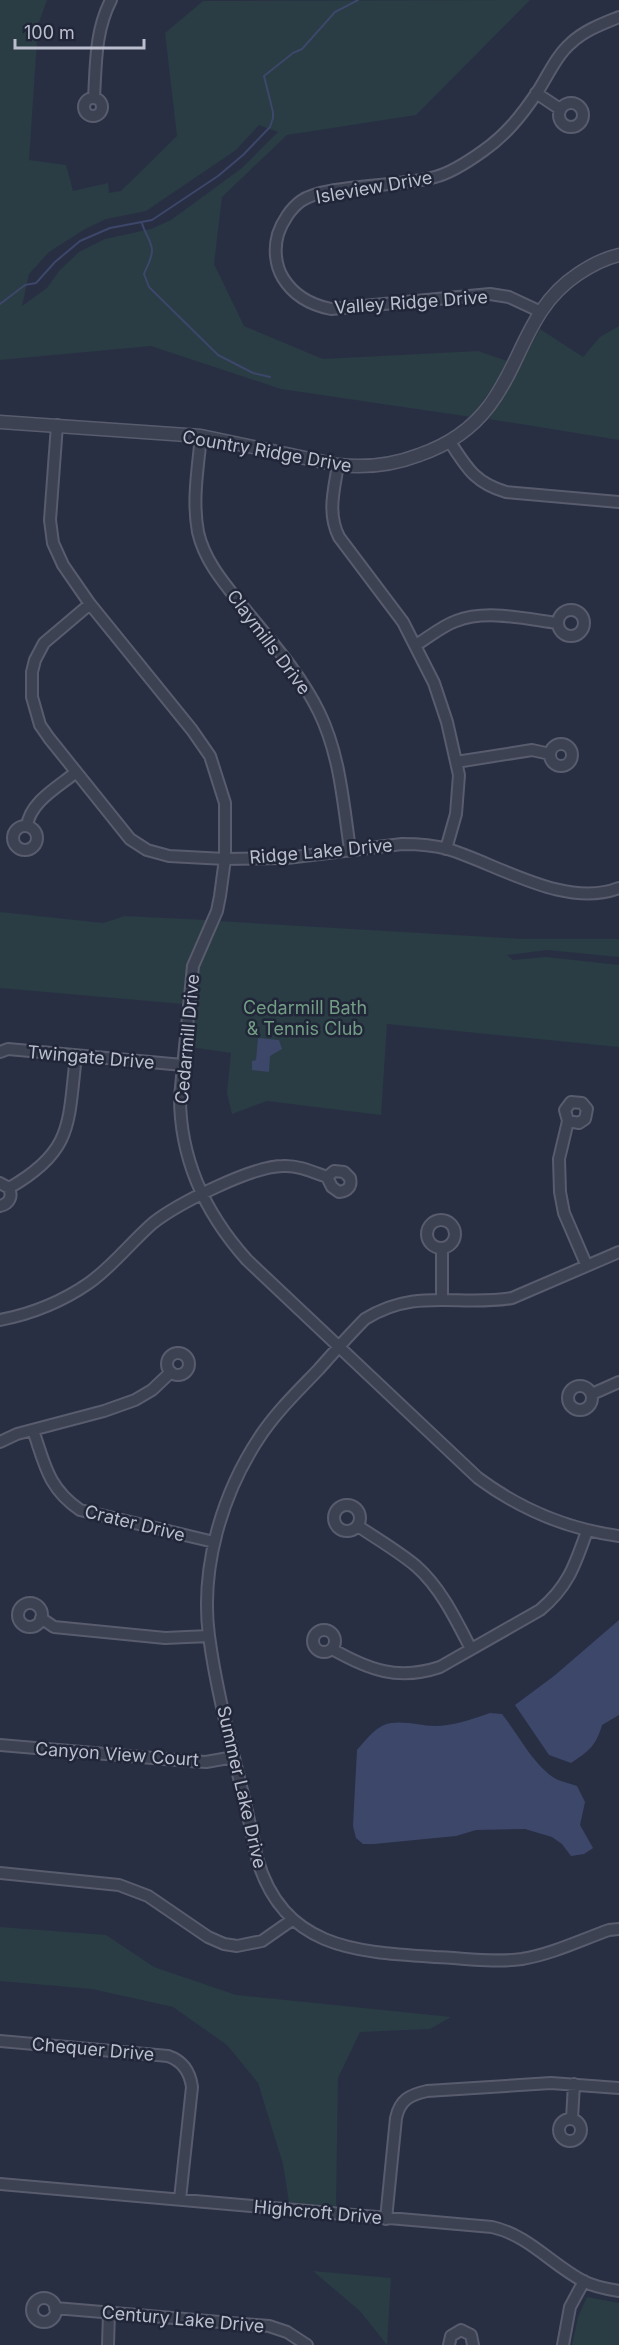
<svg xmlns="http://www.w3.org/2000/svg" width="619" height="2345" viewBox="0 0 619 2345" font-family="Inter,sans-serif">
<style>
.green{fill:#2a3c44;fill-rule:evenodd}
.water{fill:#3d476a}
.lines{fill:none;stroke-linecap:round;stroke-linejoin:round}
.stream{stroke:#3d476a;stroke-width:2}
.minor-casing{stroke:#585c6d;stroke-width:14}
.tertiary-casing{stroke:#585c6d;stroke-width:15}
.minor{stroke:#3d4253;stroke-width:10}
.tertiary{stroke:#3d4253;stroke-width:12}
.labels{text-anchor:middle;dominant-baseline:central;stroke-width:5;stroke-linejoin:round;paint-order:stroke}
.street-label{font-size:18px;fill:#babecd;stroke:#212638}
.park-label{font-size:18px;fill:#729d84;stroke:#212638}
</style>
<rect width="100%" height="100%" fill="#282f43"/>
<path class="green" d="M0,0H47L38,25L29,160L66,165L73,191L108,183L109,193L121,191L177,136L165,33L203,1L530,0L416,115L287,135L222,197L214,264L244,326L323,359L478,351L507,361L497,382L471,417L281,389L151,346L0,360ZM259,125L278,132L242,168L171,220L151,229L105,239L79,252L59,271L47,288L22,306L29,274L49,252L85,229L106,219L146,211L236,150Z
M619,326V440L489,419L503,398L540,329L583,357L600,337Z
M0,912L103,923L125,916L206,920L189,958L183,1004L0,988Z
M217,921L523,939H619V957L547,950L507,955L513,960L546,957L619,965V1047L387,1024L381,1115L267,1101L232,1114L227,1093L231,1053L190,1047L197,971Z
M0,1927L106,1935L154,1967L236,1995L451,2017L430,2029L360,2032L338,2078L336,2208L289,2202L283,2164L258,2083L227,2045L173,2007L92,1989L0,1981Z
M313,2271L391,2278L387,2345L360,2311Z
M587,2297L619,2303V2345H572L578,2317Z"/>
<path class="water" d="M258,1038L279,1040L282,1049L270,1056L269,1072L252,1070V1061L256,1060Z
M619,1620V1715L602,1725C596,1746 589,1751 571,1763L549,1755L515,1705L554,1676Z
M490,1713L502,1714C519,1735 534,1767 558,1780C564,1782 571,1784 577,1786L585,1802L580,1825L593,1848L584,1854L571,1856L562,1844L552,1837L525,1829L476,1830L456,1836L374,1844H363L356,1838L353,1826L357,1750C364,1742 374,1729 384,1725C400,1719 419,1726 435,1726C453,1726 473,1719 490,1713Z"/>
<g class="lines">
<path class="stream" d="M142,223C144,232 152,242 152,250C152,259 147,266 144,274L149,287L218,355L253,373L270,377
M0,304L25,285L36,283L55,262L80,241L110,228L152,220L218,176L243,155L270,127L273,118V112L264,76L293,53L302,49L335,12L358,0"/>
<g class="minor-casing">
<path id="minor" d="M536,93L560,109
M84 107a9 9 0 1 1 18 0a9 9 0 1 1-18 0Z
M94,98C96,64 95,31 111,0
M559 115a12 12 0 1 1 24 0a12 12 0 1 1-24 0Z
M539,311L509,297L490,294L331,309C311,305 294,296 283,278C275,265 274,248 278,234C282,222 291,208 301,201C325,184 401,187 435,177C451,173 469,161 483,151C506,135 522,115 538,91C548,75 557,55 571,43C585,30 602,24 619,17
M57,425L50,520L53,543L63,565L90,604L192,730L210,756L225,803V859L220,896L217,911L193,966L180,1097C180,1160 205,1213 247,1260L478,1478C520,1509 567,1529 619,1536
M201,436C198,468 192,500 198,532C204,559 222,581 239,602C267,637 299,671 319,712C340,755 343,802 350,849
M450,442C467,468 475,483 506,492L619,502
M338,465C334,490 327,513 339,537L403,622L434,683L447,722L459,775L456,814L446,849
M90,604L44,643L35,660L32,672V697L40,725L49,738L130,839L147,850L169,856L225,859L287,858L402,844C417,844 433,845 448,849C499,865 566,909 619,888
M558 623a13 13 0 1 1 26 0a13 13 0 1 1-26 0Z
M416,645C429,637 442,626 456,621C486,609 526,619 557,623
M550 755a11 11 0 1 1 22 0a11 11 0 1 1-22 0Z
M456,762L532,750L550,754
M27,826C30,802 58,787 75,773
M13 838a12 12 0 1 1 24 0a12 12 0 1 1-24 0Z
M0,1052L8,1049L183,1065
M568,1121L579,1123L585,1119L587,1109L582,1103L571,1102L565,1110L568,1121L559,1159L560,1192L564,1213L586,1264
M0,1183L9,1188C13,1197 9,1204 0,1206
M9,1188C74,1151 68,1123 76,1056
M427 1234a14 14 0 1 1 28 0a14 14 0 1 1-28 0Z
M619,1252L512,1298C458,1307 416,1287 365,1319C349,1335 334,1352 319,1369C298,1391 276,1412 259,1438C222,1494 200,1568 209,1636C219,1711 243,1784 257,1858C283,1949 356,1952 436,1957C464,1958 494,1963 522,1959C552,1954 581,1940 609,1930L619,1929
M442,1299V1248
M0,1320C31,1314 63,1301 89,1283C113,1266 131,1242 153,1223C177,1204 252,1166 283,1166C298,1165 313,1172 327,1177L332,1187L339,1192C348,1191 352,1186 350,1178L344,1172L334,1171L327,1177
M167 1364a11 11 0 1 1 22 0a11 11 0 1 1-22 0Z
M568 1398a12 12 0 1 1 24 0a12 12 0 1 1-24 0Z
M592,1394L619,1382
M33,1430C45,1465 48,1488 80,1510L214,1542
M0,1442L17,1434L104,1411L135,1400L152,1390L171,1372
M334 1518a13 13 0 1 1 26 0a13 13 0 1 1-26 0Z
M358,1526C377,1539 398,1551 416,1566C441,1588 456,1620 471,1649
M18 1615a12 12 0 1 1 24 0a12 12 0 1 1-24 0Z
M41,1618L54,1627L165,1638L209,1636
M313 1641a11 11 0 1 1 22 0a11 11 0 1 1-22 0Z
M332,1649C369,1670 398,1681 440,1667L540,1610C568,1587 575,1565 587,1531
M0,1745L188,1761L206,1762L234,1757
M0,1873L119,1885L148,1896L208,1937L224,1944L237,1946L262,1941L292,1920
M0,2041L168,2056C183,2061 190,2072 192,2087L180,2199
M559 2130a11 11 0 1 1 22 0a11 11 0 1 1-22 0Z
M572,2119L574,2084
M0,2184L492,2227C528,2235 551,2264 583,2281C594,2287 607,2289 619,2291
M386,2219L396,2118C400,2100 409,2095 427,2091L551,2083L619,2088
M32 2310a12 12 0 1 1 24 0a12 12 0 1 1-24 0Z
M55,2308L269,2326L287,2332L307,2345
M108,2345L109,2313
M449,2345L451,2336L461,2330L471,2335L473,2345
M563,2345L570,2307L584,2281"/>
</g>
<g class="tertiary-casing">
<path id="tertiary" d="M0,422L201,436L338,465C366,468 393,465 419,455C448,445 471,430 489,406C523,361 527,308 578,274C590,266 605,258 619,255"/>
</g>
<use href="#minor" class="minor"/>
<use href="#tertiary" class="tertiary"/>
</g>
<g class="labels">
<g class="street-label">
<text transform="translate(374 187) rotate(-10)">Isleview Drive</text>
<text transform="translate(411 302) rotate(-4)">Valley Ridge Drive</text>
<text transform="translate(267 451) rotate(10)">Country Ridge Drive</text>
<text transform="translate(269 642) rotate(53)">Claymills Drive</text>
<text transform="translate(321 851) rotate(-5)">Ridge Lake Drive</text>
<text transform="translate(187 1039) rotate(-85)">Cedarmill Drive</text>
<text transform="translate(91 1057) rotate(5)">Twingate Drive</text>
<text transform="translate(135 1523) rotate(14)">Crater Drive</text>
<text transform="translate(117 1754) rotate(4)">Canyon View Court</text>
<text transform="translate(242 1787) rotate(77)">Summer Lake Drive</text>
<text transform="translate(93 2049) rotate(5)">Chequer Drive</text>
<text transform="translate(318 2212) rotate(5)">Highcroft Drive</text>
<text transform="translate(183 2319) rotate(5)">Century Lake Drive</text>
</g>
<g class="park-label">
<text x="305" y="1007">Cedarmill Bath<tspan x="305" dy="21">&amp; Tennis Club</tspan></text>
</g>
</g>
<path d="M15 39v9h129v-9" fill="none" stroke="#babecd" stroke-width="3"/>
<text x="24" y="39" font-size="18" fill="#babecd" stroke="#212638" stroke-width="4.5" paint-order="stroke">100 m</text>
</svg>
